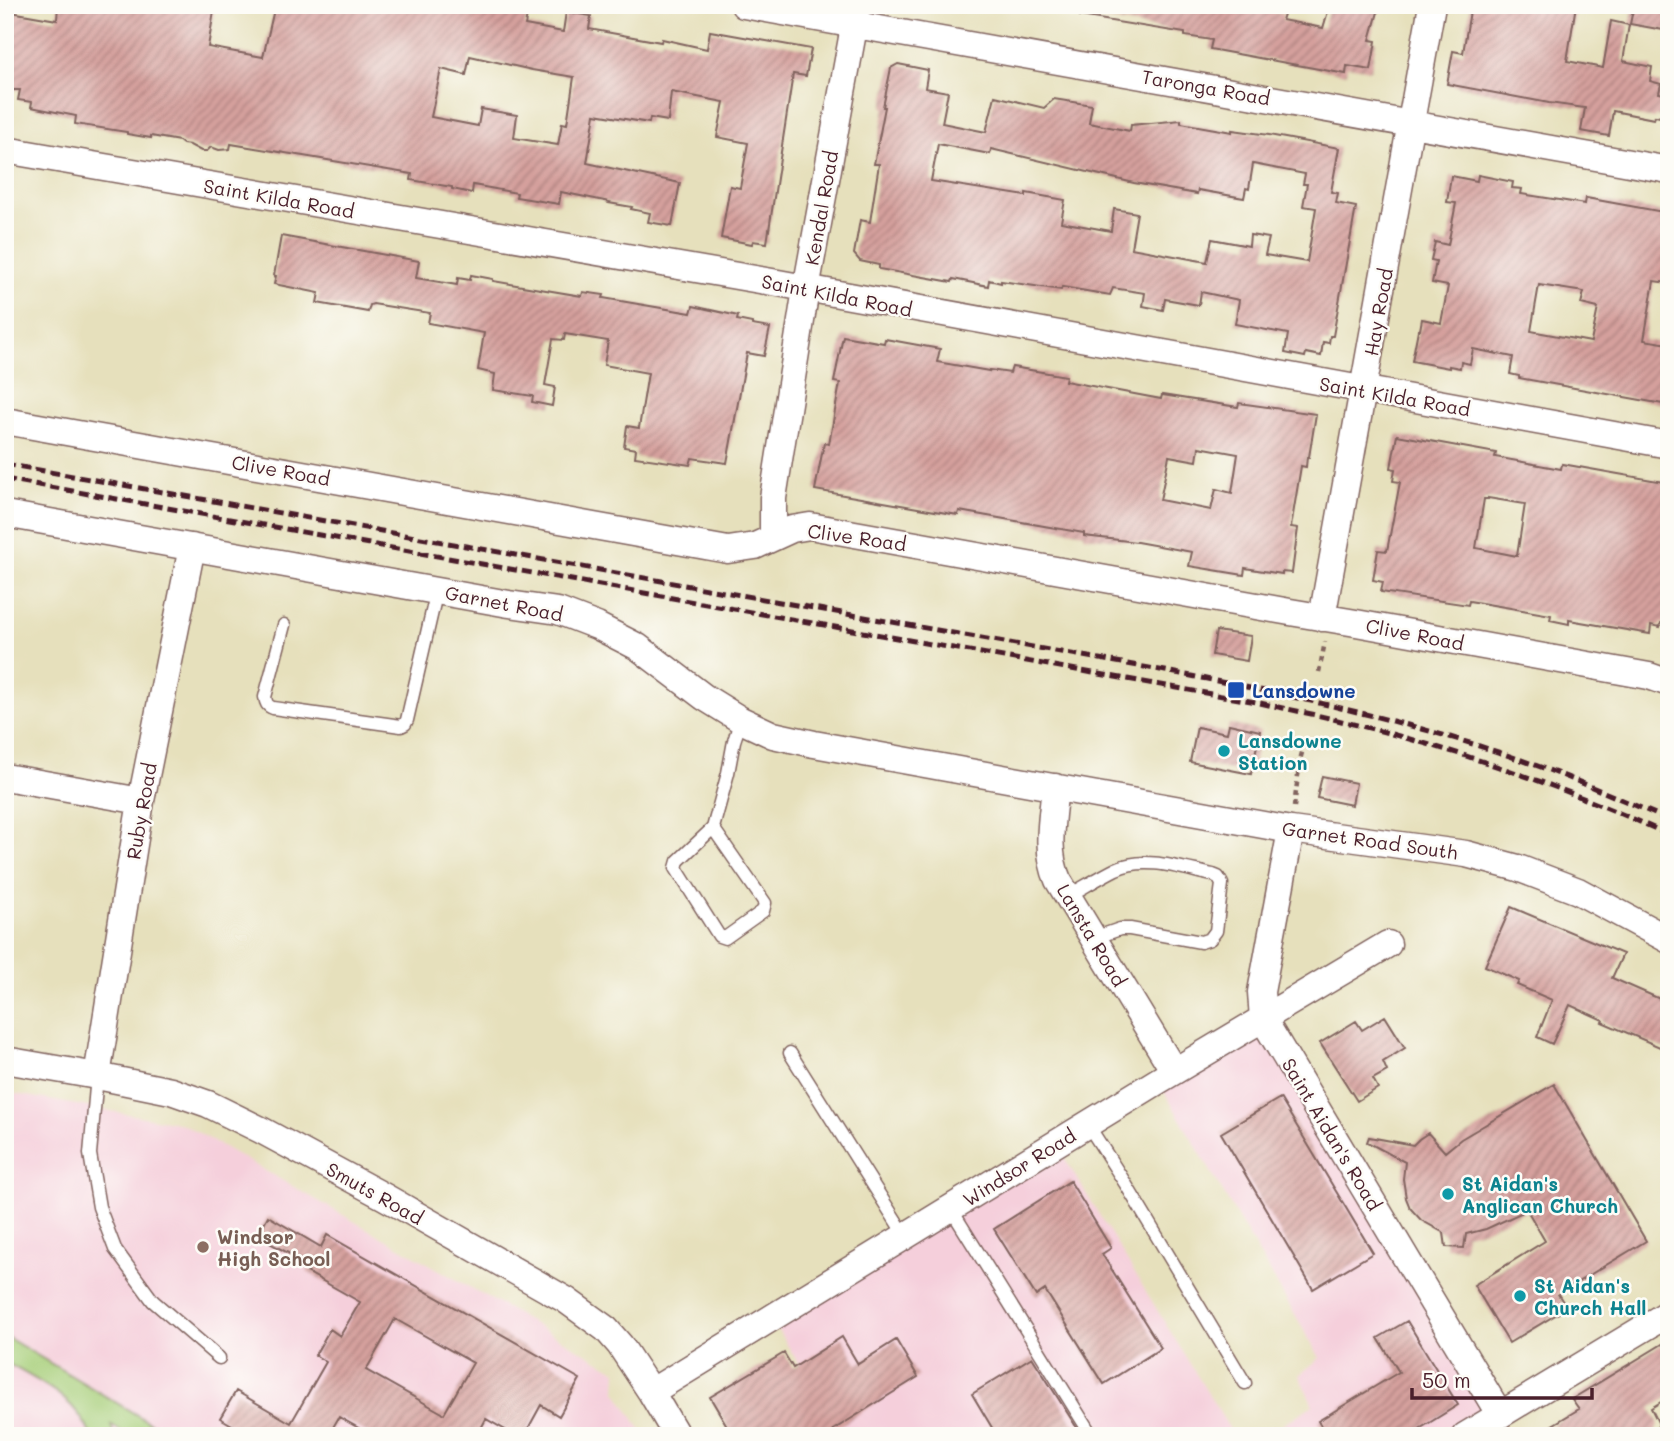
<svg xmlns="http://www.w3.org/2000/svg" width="1674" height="1441" viewBox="0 0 1674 1441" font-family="Mali,sans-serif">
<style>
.built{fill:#f5cfdb}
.park{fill:#a6ce78;stroke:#787652;stroke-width:2}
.building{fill:url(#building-hatch);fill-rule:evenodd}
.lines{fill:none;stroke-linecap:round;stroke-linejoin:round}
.lane-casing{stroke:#81635e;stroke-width:15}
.street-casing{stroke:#81635e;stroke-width:29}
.path{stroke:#81635e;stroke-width:4.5;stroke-dasharray:5 5;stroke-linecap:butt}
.lane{stroke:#fff;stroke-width:12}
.street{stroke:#fff;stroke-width:26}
.rail{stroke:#4a1f2b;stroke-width:5;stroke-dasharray:10 5;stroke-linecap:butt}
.transit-dot{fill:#1a4fb4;stroke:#fdfcf7;stroke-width:2.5}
.culture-dot{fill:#0f9aa8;stroke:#fdfcf7;stroke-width:2.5}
.education-dot{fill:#8d6e63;stroke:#fdfcf7;stroke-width:2.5}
.labels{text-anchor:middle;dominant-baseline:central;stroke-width:5;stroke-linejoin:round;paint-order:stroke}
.street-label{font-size:19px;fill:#4a1f2b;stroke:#fdfcf7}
.transit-label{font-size:19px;font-weight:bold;fill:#164399;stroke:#fdfcf7;text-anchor:start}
.culture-label{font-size:19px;font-weight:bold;fill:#0d838f;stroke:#fdfcf7;text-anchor:start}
.education-label{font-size:19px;font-weight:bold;fill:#785e54;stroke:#fdfcf7;text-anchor:start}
</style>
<defs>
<pattern id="building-hatch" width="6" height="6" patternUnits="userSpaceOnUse" patternTransform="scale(1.75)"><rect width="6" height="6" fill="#d5a09d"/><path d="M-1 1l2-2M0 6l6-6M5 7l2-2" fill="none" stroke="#af8280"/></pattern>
</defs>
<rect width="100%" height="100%" fill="#fdfcf7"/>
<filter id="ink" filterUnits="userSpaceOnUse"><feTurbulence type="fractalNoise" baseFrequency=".0143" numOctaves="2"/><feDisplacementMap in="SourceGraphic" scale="14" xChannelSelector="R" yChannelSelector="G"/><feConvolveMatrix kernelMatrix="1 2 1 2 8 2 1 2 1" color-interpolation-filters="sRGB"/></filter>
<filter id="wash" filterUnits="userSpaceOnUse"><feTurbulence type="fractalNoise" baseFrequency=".00686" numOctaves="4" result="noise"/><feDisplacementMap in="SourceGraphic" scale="28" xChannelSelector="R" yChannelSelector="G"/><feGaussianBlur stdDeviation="1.57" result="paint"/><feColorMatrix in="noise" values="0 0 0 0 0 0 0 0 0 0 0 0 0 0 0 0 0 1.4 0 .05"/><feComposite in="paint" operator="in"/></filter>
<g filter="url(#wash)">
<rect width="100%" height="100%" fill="#e6e0bc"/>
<path class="built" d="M1263,1019L1500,1415L1465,1436H1265L1313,1405L1299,1375L1320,1358L1158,1081Z
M5,1092L183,1124L617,1371L616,1391L645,1436H5Z
M1056,1144L1234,1436H842L771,1318Z"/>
<path class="park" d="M5,1336L167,1433L165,1436H129L111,1425L114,1436H91C76,1397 38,1381 5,1362Z"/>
<g id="blocks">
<path class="building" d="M58,5H215L208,47L263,57L275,5H457L488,11L489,5H506L528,11L525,25L563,32L566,12L591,16L589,29L661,42L662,39L707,49L710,31L811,49L806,76L793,74L767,243L753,241L752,244L721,238L730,186L740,188L748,143L717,137L724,102L671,92L668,121L650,118L649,123L595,114L587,163L680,183L672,226L648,222L650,213L631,209L632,207L609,203L610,202L561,192L559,204L516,197L517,193L473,185L472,193L452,189V187L411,180L412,174L231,144L230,149L219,150L211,147L207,151H201L190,145L183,144L179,141L151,136V138L127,134V132L75,124L76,116L31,107L32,102L18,100L20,90H5V11L57,20ZM470,56L532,70L574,77L567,124L562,123L558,145L514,138L517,115L481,109L478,126L431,117L441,69L466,75Z
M1081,5H1232L1284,14L1282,20L1323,28L1330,5H1380L1370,40L1376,41L1371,70L1347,66L1346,74L1210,49L1212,40L1185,36V33L1080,16Z
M1471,5H1576L1567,61L1603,68L1611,21L1629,25L1623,61L1652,67L1650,81L1661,84L1659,93L1669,95L1666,118L1655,116L1654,119L1613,111L1609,136L1581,131L1585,108L1549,103L1447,84L1453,51L1463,53Z
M1634,5L1669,11V31L1630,24Z
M898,64L928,70L925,88L948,92L942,123L986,132L995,96L1044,108L1054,99L1092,105L1089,123L1130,131L1131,125L1181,120V123L1232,132V130L1269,135L1339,148L1331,192L1338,193L1336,203L1356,207L1333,336H1330L1329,343L1323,342L1321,356L1306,353L1305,357L1285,353L1288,334L1235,324L1239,300L1201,292L1199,305L1165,299L1163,310L1143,306L1145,293L1113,288L1110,295L1062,287L1061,290L1001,281V283L989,280L988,286L953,279L952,282L879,269V265L860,261L854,254L860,220L870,222L879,164H874L885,107H883L891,68ZM938,144L990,154L991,149L1134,183L1197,194L1198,190L1244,198L1246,188L1249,189L1253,164L1305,174L1303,184H1307L1303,206L1316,208L1307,262L1265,255L1269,238L1250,235L1249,246L1212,239L1207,262L1131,248L1137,213L1114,209L1111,231L1061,222L1065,200L1026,193V196L931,181Z
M1478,175L1513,182L1512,188L1522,189L1521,194L1585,204L1586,198L1669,213V283L1654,281L1644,340L1669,344V402H1663V404L1519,378V376L1510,374L1513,357L1473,349L1470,364L1461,362L1460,368L1449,366V368L1412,361L1418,330H1420L1422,319L1441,323L1448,286L1432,283L1436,261L1431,260L1435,242L1448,245L1456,203L1447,202L1451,176L1477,181ZM1539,285L1584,292L1581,304L1598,308L1591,342L1531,331Z
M281,236L419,261L416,278L457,285L458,278L470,280L471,275L493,279V281L582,296L583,292L604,295L603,298L691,313L693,306L738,316L737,320L752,323V325L770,328L764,356L747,353L727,463L692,458L690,465L635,457L636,449L624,447L627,426L639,428L648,373L604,365L608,341L565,334L564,340L553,339L545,385L555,387L552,406L532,402L533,396L493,390L495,374L478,370L484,333L428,323L430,313L373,304L370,305L368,312L317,303L319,293L274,284L276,276H274Z
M843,336L884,343L885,339L940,349L937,362L989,371V370L1010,373L1012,367L1066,376L1065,381L1161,399L1162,395L1238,407L1239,403L1316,414L1309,457H1307L1306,467L1301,466L1291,527L1298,528L1292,573L1282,572V574L1245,568L1244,575L1189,566L1192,552L1137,542L1084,536V533L959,511L958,515L815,490L824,443L829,444L840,383L834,382ZM1199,447L1238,454L1232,493L1216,489L1211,510L1160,500L1169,456L1197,461Z
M1397,435L1496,453L1495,457L1561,469L1562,464L1669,483V625L1661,623L1660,627L1651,625L1650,634L1569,620V624L1550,620L1551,615L1469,601L1468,605L1381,592L1383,582L1373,580L1378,550L1387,551L1400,482L1393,481L1395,469L1391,468ZM1488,498L1525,504L1517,556L1476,548L1484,499H1488Z
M1216,631L1251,636L1247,661L1212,655Z
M1229,724L1260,731L1251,774L1190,762L1197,727L1227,733Z
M1322,776L1356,783L1352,805L1317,798Z
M1511,907L1623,954L1612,978L1669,1003V1051L1602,1022L1603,1020L1570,1005L1552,1044L1537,1037L1552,1000L1517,985L1519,981L1485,966Z
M1385,1016L1405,1048L1383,1062L1387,1071L1373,1079L1378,1088L1357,1101L1320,1043L1356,1021L1362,1030Z
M1554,1084L1646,1241L1558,1294L1567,1308L1509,1343L1474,1285L1545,1241L1527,1210L1486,1229L1466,1234L1464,1248L1446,1247L1444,1233L1421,1220L1410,1208L1406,1198L1403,1179L1405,1162L1367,1142L1369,1137L1413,1145L1419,1139L1428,1133L1445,1152L1461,1139Z
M1280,1098L1373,1253L1313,1289L1221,1133Z
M1070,1181L1111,1248L1102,1254L1161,1348L1104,1384L1045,1290L1036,1296L994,1229Z
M268,1216L321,1247L327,1235L580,1379L559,1416L541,1405L524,1436H516L486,1419L477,1436H463L451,1429L447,1436H373L339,1417L328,1436H251L220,1418L236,1391L291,1423L326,1362L315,1355L330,1329L340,1336L360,1302L307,1272L310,1265L257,1236ZM395,1319L473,1363L444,1414L366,1370Z
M1407,1321L1458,1405L1408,1436H1327L1318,1421L1399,1372L1378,1338Z
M842,1337L858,1364L896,1340L918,1377L833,1430L837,1436H733L710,1397L784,1353L793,1368Z
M1669,1340V1397L1651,1408L1659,1424L1653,1436H1534L1579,1409L1572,1399Z
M1032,1357L1082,1436H997L972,1394Z"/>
</g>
</g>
<g filter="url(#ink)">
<use href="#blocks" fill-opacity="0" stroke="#81635e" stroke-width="2"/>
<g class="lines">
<g class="lane-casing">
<path id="lane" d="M284,625L265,697C266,703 267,706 273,708L401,726L405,724L407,720L437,590
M713,828L765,903L763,911L725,938L719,936L676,868L678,861L713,828L728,773L734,741L741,720
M1068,896C1084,887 1100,877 1116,869C1146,855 1183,869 1213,875L1218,877L1222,884L1216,931L1210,939L1201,942L1130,929H1120L1094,938
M790,1053L906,1237
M97,1076L90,1154L99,1207L115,1249L153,1301L219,1358
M1088,1125L1125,1183L1245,1383
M951,1209L1092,1436"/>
</g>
<g class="street-casing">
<path id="street" d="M744,5L1669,170
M5,150L778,283L1669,445
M5,421L728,550L755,546L792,529L810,526L1290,612L1356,623L1649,676L1669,683
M5,514L509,604L558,611L597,626L638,647L704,697L741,720L773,735L814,744L1291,830L1466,854L1518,868L1578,891L1669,940
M773,537V498L806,289L858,5
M1322,618L1432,5
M5,777L141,801
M1055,787C1052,818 1045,851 1058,880L1174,1071
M1291,830L1261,992L1263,1019L1500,1415
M5,1060L97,1076L171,1091L208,1104L261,1130L385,1197L566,1300L606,1329L620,1345L651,1392L677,1436
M97,1076L141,801L192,547
M651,1392L1158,1081L1388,944
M1465,1436L1669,1313"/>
</g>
<path class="path" d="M1319,672L1325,642
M1294,807L1300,760L1305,742"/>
<use href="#lane" class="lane"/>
<use href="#street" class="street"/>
<path class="rail" d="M5,464L1139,666C1261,689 1383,714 1501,753C1558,772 1614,796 1669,820
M5,479L1256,702C1285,709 1315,714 1345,722C1456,749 1565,787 1669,835"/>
</g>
</g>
<rect class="transit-dot" x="1227" y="681" width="18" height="18" rx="3.5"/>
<g class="culture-dot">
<circle cx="1224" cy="751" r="7"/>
<circle cx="1448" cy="1194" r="7"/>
<circle cx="1520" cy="1296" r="7"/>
</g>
<circle class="education-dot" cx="203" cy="1247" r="7"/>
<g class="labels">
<g class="street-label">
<text transform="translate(1206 87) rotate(10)">Taronga Road</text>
<text transform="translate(279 198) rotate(10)">Saint Kilda Road</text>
<text transform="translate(821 208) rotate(-80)">Kendal Road</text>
<text transform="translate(837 295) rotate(11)">Saint Kilda Road</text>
<text transform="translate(1378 312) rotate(-80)">Hay Road</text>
<text transform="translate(1395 396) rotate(10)">Saint Kilda Road</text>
<text transform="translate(281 470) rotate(10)">Clive Road</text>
<text transform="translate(857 537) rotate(8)">Clive Road</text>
<text transform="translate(504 603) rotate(11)">Garnet Road</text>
<text transform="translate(1415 634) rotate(11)">Clive Road</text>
<text transform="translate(141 811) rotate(-80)">Ruby Road</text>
<text transform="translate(1370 840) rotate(8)">Garnet Road South</text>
<text transform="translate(1092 935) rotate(59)">Lansta Road</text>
<text transform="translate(1332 1134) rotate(59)">Saint Aidan's Road</text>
<text transform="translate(1019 1167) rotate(-32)">Windsor Road</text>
<text transform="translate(375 1193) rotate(29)">Smuts Road</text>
</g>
<g class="transit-label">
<text x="1252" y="690">Lansdowne</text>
</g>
<g class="culture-label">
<text x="1238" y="740">Lansdowne<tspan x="1238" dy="22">Station</tspan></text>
<text x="1462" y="1183">St Aidan's<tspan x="1462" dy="22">Anglican Church</tspan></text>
<text x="1534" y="1285">St Aidan's<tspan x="1534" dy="22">Church Hall</tspan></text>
</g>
<g class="education-label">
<text x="217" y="1236">Windsor<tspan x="217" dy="22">High School</tspan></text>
</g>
</g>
<rect width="1674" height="1441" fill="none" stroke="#fdfcf7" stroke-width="28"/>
<path d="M1412 1388v10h180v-10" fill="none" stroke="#4a1f2b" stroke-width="3.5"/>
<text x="1422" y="1388" font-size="21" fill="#4a1f2b" stroke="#fdfcf7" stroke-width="5" paint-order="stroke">50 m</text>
</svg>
